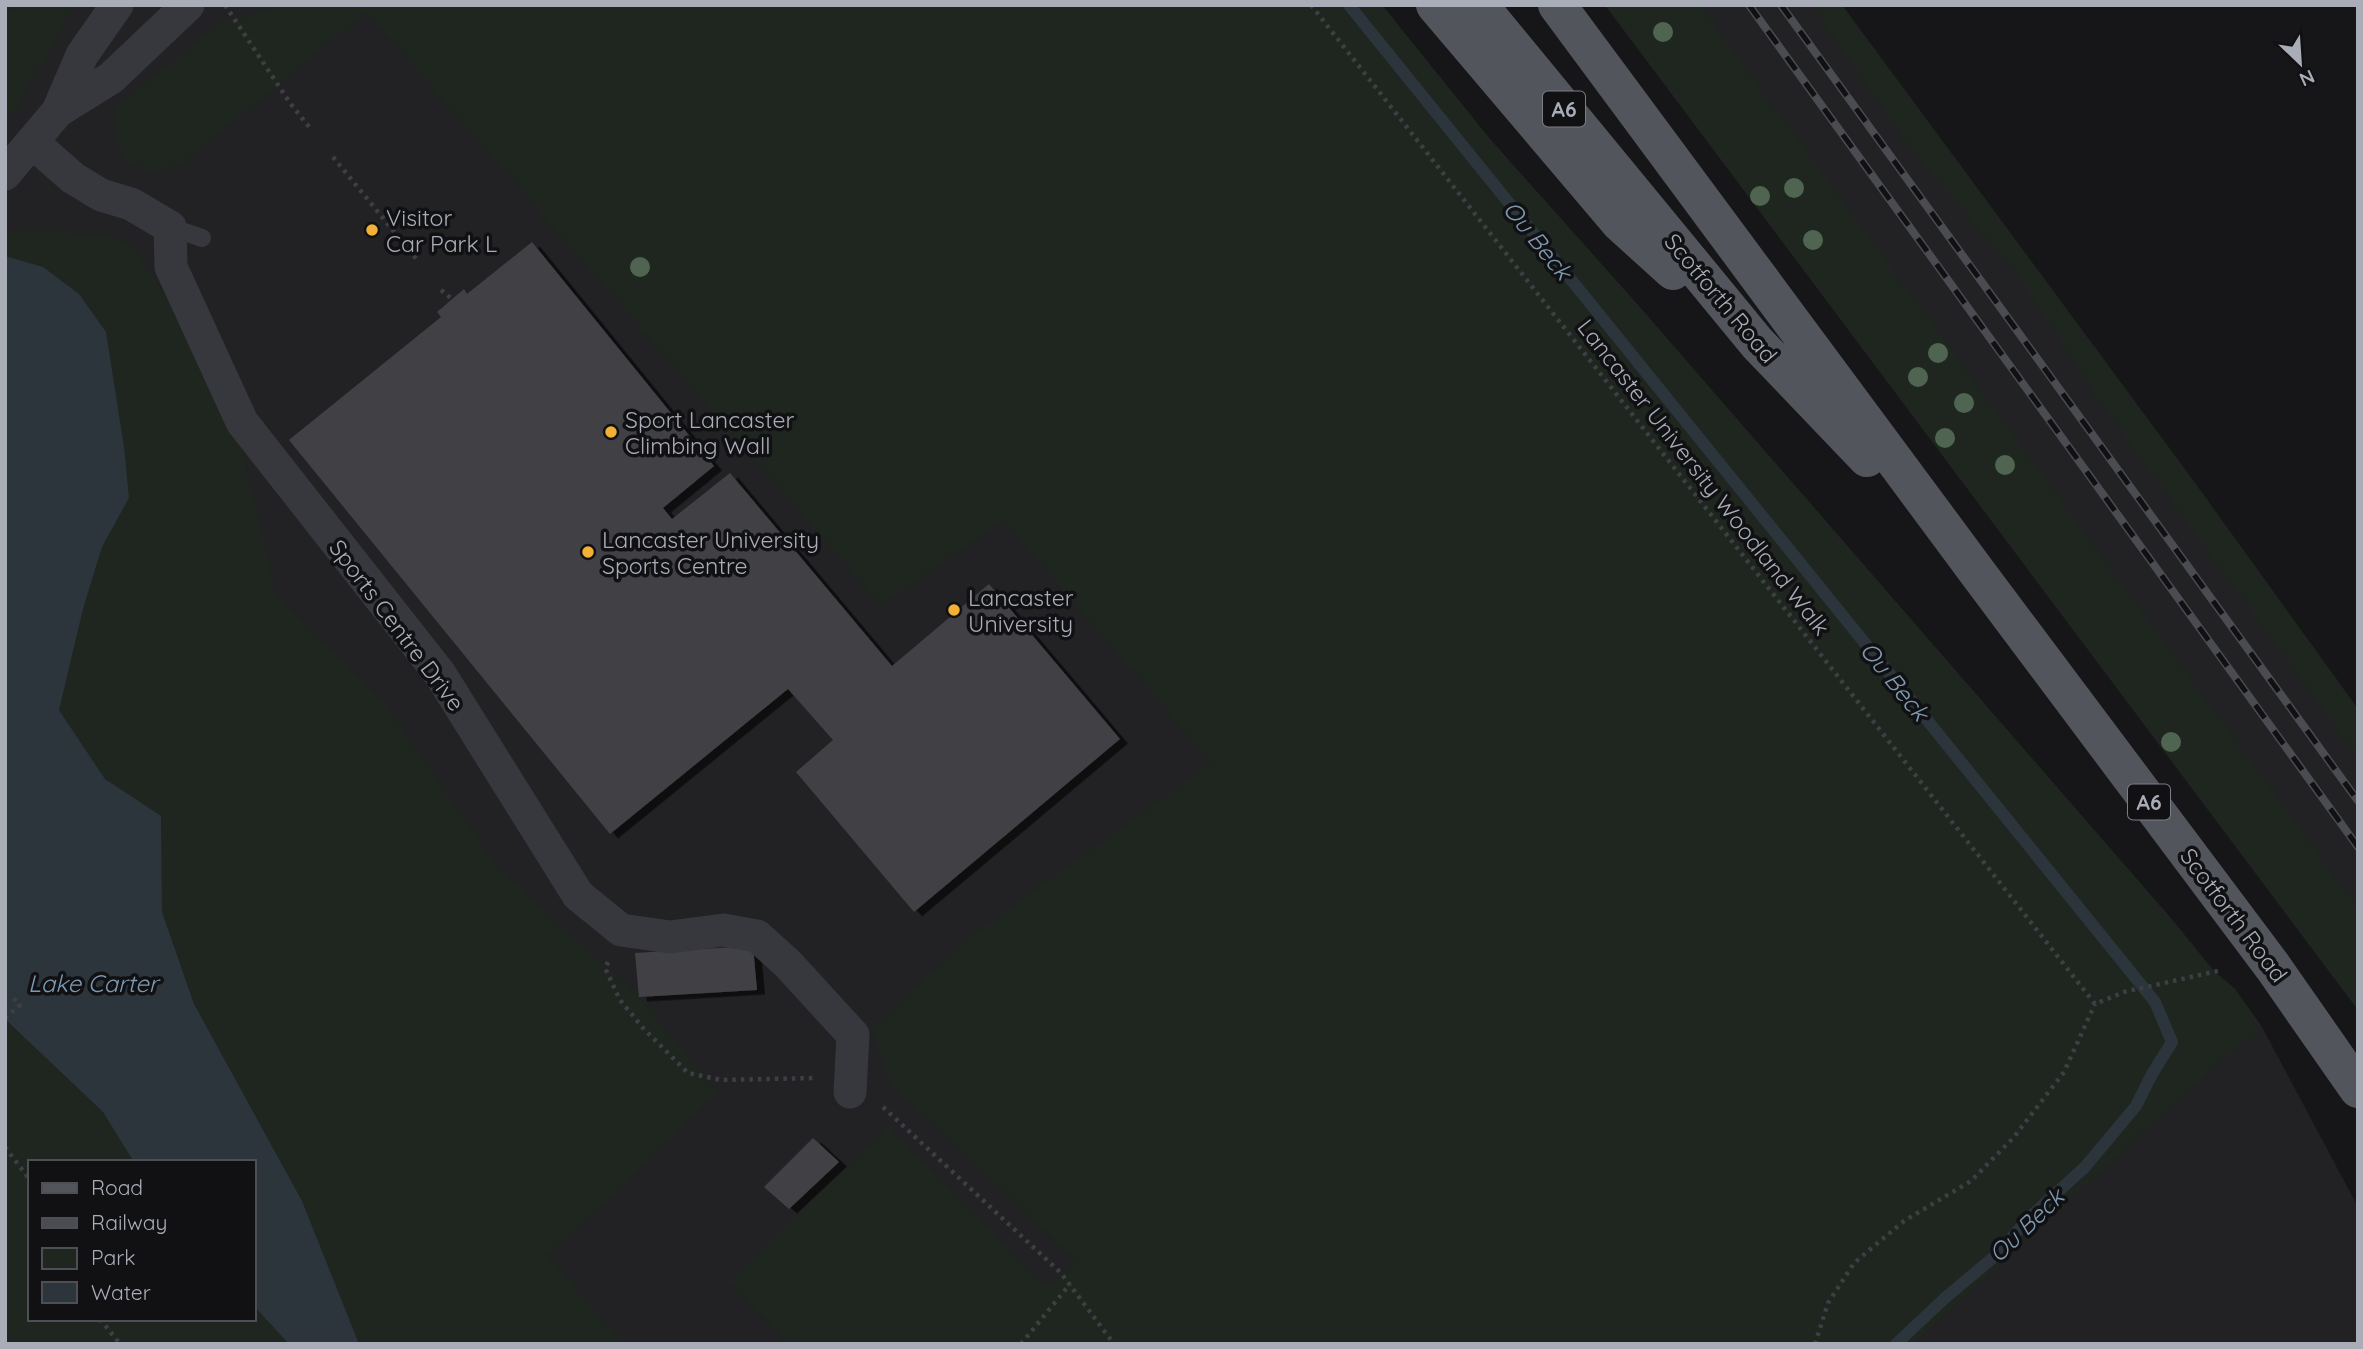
<svg xmlns="http://www.w3.org/2000/svg" width="2363" height="1349" viewBox="0 0 2363 1349" font-family="Quicksand,sans-serif">
<style>
.built{fill:#222225;fill-rule:evenodd}
.green{fill:#1e261f}
.water{fill:#2c353c}
.lines{fill:none;stroke-linecap:round;stroke-linejoin:round}
.stream{stroke:#2c353c;stroke-width:12}
.building{fill:#404145;filter:url(#shadow)}
.path{stroke:#3d3f44;stroke-width:4.5;stroke-dasharray:3.5 5;stroke-linecap:butt}
.lane{stroke:#37383d;stroke-width:18}
.street{stroke:#37383d;stroke-width:33}
.primary{stroke:#53555c;stroke-width:38}
.rail-casing{stroke:#4a4c52;stroke-width:8}
.rail{stroke:#111113;stroke-width:5;stroke-dasharray:16;stroke-linecap:butt}
.tree{fill:#506452}
.poi-dot{fill:#f2b134;stroke:#111113;stroke-width:2.5}
.labels{text-anchor:middle;dominant-baseline:central;stroke-width:7;stroke-linejoin:round;paint-order:stroke}
.shield{fill:#111113;stroke:#7b7e86;stroke-width:2}
.shield-label{font-size:21px;font-weight:bold;fill:#a8adb8}
.poi-label{font-size:23px;fill:#a8adb8;stroke:#111113;text-anchor:start}
.street-label{font-size:23px;fill:#a8adb8;stroke:#111113}
.water-label{font-size:24px;font-style:italic;fill:#7f9bb3;stroke:#111113}
</style>
<defs>
<filter id="shadow"><feDropShadow dx="8" dy="4.5" stdDeviation="0" flood-color="#0009"/></filter>
</defs>
<rect width="100%" height="100%" fill="#161618"/>
<path class="built" d="M5,5H1382L1490,139L1638,305L2169,916L2214,971L2235,989L2262,1027L2358,1207V1344H5ZM30,1162H254V1319H30Z
M1605,5H1842L2195,483L2358,709V1010Z"/>
<path class="green" d="M25,5H75L5,127V12Z
M275,5H1382L1490,139L1638,305L2169,916L2214,971L2235,989L2262,1027L2203,1078L1913,1344H790L729,1281L888,1126L1046,1287L1075,1259L891,1085L871,1028L968,938L1211,763L1004,521L881,605L366,12L183,164L151,173L124,159L115,138L114,108L220,23L267,11Z
M1605,5H1700L2358,908V1010Z
M1812,5H1842L2195,483L2358,709V758L2102,405L2016,273L1911,149Z
M19,230L109,235L133,247L183,322L242,449L276,595L388,708L495,864L639,997L717,1091L617,1192L547,1256L625,1344H359L302,1201L194,1004L162,912L161,816L105,779L59,710L83,609L102,547L129,498L124,447L106,332L43,267L5,256V235Z
M5,1019L103,1112L134,1162H30V1319H254V1306L289,1344H5Z"/>
<path class="water" d="M5,256L43,267L79,294L106,332L124,447L129,498L102,547L83,609L59,710L105,779L161,816L162,912L194,1004L302,1201L359,1344H289L254,1306V1162H134L103,1112L5,1019Z"/>
<g class="lines">
<path class="stream" d="M1349,5L2155,1002L2172,1042L2152,1074L2136,1106L2085,1167L2030,1217L1995,1256L1945,1298L1896,1344"/>
</g>
<path class="building" d="M532,242L714,466L663,508L672,519L730,473L892,666L989,584L1120,739L914,912L796,772L833,740L788,689L610,834L289,440L441,317L437,312L464,289L467,294Z
M753,946L757,990L639,997L635,953Z
M813,1138L839,1162L789,1209L764,1187Z"/>
<g class="lines">
<path class="path" d="M225,5L290,103L310,128
M1311,5L2095,1004L2124,992L2222,970
M333,157L419,262
M441,290L452,299
M608,962L605,968L620,1000L643,1028L688,1073L721,1080L816,1078
M5,1018L20,1005L12,997
M883,1107L1061,1273L1114,1344
M5,1147L30,1180
M100,1319L120,1344
M1021,1344L1070,1284
M1815,1344L1828,1303L1854,1263L1904,1221L1971,1181L2014,1137L2064,1072L2095,1004"/>
<path class="lane" d="M170,227L202,238"/>
<path class="street" d="M58,111L111,78L188,5
M32,142L73,178L101,195L131,204L170,227L171,267L242,422L440,674L578,895L621,930L670,937L723,930L757,936L788,964L853,1035L850,1092
M5,174L58,111L82,55L117,5"/>
<path class="primary" d="M1435,5L1620,223L1673,271
M1479,5L1757,343L1867,458
M1557,5L1980,576L2273,967L2358,1089"/>
<g class="rail-casing">
<path id="rail" d="M1749,5L2358,847
M1781,5L2358,801"/>
</g>
<use href="#rail" class="rail"/>
</g>
<g class="tree">
<circle cx="1663" cy="32" r="10"/>
<circle cx="1794" cy="188" r="10"/>
<circle cx="1760" cy="196" r="10"/>
<circle cx="1813" cy="240" r="10"/>
<circle cx="640" cy="267" r="10"/>
<circle cx="1938" cy="353" r="10"/>
<circle cx="1918" cy="377" r="10"/>
<circle cx="1964" cy="403" r="10"/>
<circle cx="1945" cy="438" r="10"/>
<circle cx="2005" cy="465" r="10"/>
<circle cx="2171" cy="742" r="10"/>
</g>
<g class="poi-dot">
<circle cx="372" cy="230" r="7"/>
<circle cx="611" cy="432" r="7"/>
<circle cx="588" cy="552" r="7"/>
<circle cx="954" cy="610" r="7"/>
</g>
<g class="labels">
<g class="shield">
<rect x="1543" y="91.5" width="42" height="35" rx="5"/>
<rect x="2128" y="784.5" width="42" height="35" rx="5"/>
</g>
<g class="shield-label">
<text x="1564" y="109">A6</text>
<text x="2149" y="802">A6</text>
</g>
<g class="poi-label">
<text x="386" y="217">Visitor<tspan x="386" dy="26">Car Park L</tspan></text>
<text x="625" y="419">Sport Lancaster<tspan x="625" dy="26">Climbing Wall</tspan></text>
<text x="602" y="539">Lancaster University<tspan x="602" dy="26">Sports Centre</tspan></text>
<text x="968" y="597">Lancaster<tspan x="968" dy="26">University</tspan></text>
</g>
<g class="street-label">
<text transform="translate(1721 298) rotate(50)">Scotforth Road</text>
<text transform="translate(1704 477) rotate(52)">Lancaster University Woodland Walk</text>
<text transform="translate(397 625) rotate(53)">Sports Centre Drive</text>
<text transform="translate(2234 915) rotate(53)">Scotforth Road</text>
</g>
<g class="water-label">
<text transform="translate(1538 240) rotate(51)">Ou Beck</text>
<text transform="translate(1895 681) rotate(51)">Ou Beck</text>
<text x="93" y="983">Lake Carter</text>
<text transform="translate(2026 1225) rotate(-44)">Ou Beck</text>
</g>
</g>
<rect width="2363" height="1349" fill="none" stroke="#a8adb8" stroke-width="14"/>
<rect x="28" y="1160" width="228" height="161" fill="#111113" stroke="#4d4f55" stroke-width="2"/>
<rect x="42" y="1183" width="35" height="10" fill="#53555c" stroke="#4d4f55" stroke-width="2"/>
<text x="91" y="1195" font-size="21" fill="#a8adb8">Road</text>
<rect x="42" y="1218" width="35" height="10" fill="#4a4c52" stroke="#4d4f55" stroke-width="2"/>
<text x="91" y="1230" font-size="21" fill="#a8adb8">Railway</text>
<rect x="42" y="1248" width="35" height="21" fill="#1e261f" stroke="#4d4f55" stroke-width="2"/>
<text x="91" y="1265" font-size="21" fill="#a8adb8">Park</text>
<rect x="42" y="1282" width="35" height="21" fill="#2c353c" stroke="#4d4f55" stroke-width="2"/>
<text x="91" y="1300" font-size="21" fill="#a8adb8">Water</text>
<g transform="translate(2300 63) rotate(155)" stroke="#111113" stroke-width="5" paint-order="stroke">
<path d="M0-5L12 26L0 18L-12 26Z" fill="#a8adb8"/>
<text y="-10" font-size="19" font-weight="bold" text-anchor="middle" fill="#a8adb8">N</text>
</g>
</svg>
